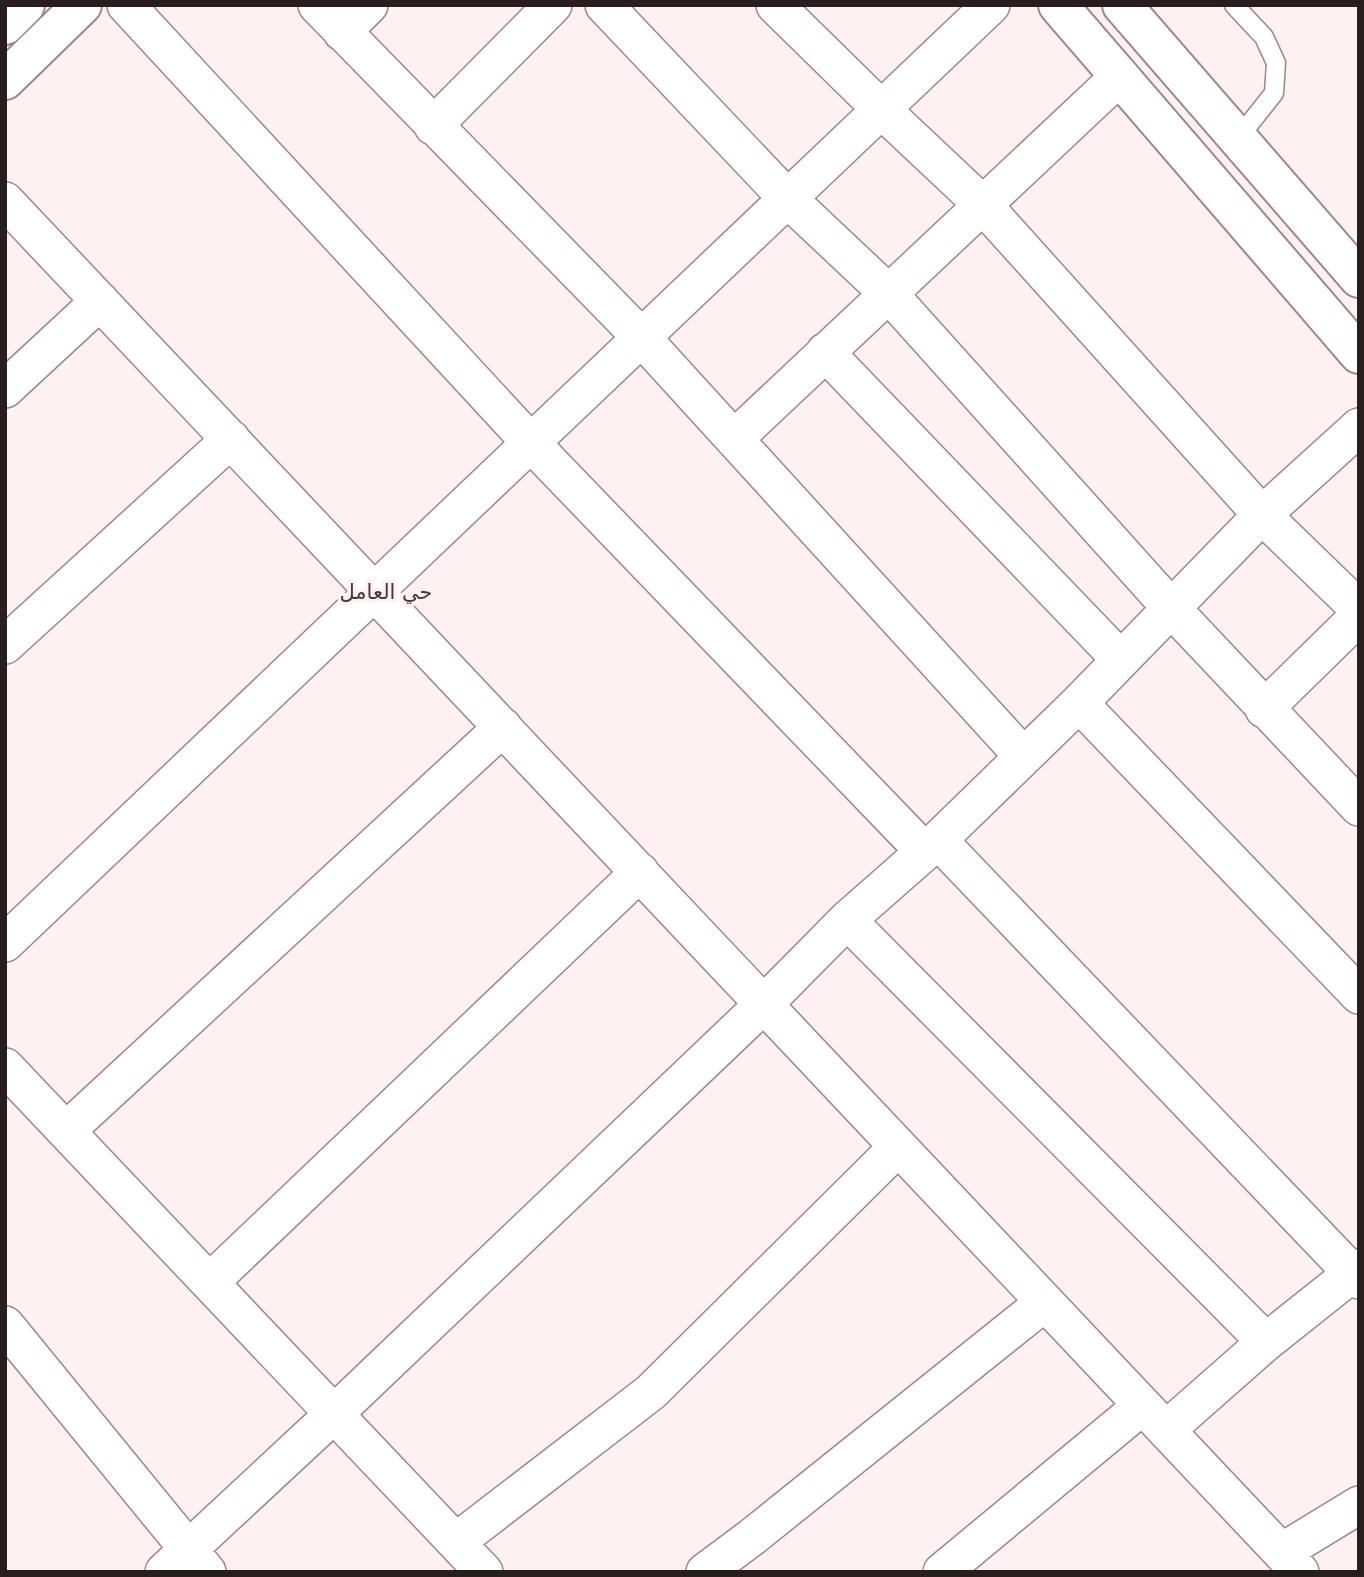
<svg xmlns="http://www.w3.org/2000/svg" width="1364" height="1577" viewBox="0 0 1364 1577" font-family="'DejaVu Sans','Noto Sans Arabic',sans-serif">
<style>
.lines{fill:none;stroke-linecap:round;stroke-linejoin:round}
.service-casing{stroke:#9f858b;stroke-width:21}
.minor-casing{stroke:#9f858b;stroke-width:40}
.tertiary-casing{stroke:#9f858b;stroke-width:42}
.service{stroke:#fff;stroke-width:18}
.minor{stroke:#fff;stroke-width:37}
.tertiary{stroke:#fff;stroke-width:38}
.labels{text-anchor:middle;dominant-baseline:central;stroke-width:7;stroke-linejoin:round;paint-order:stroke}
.neighbourhood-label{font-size:21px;fill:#4b353a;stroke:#fdf1f3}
</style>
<rect width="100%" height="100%" fill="#fdf1f3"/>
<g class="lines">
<g class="service-casing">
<path id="service" d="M1234,5L1264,37L1276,63L1274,93L1239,137"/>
</g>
<g class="minor-casing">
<path id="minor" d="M126,5L530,442L924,851
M317,5L641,337L1023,756
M604,5L787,198L889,294L1172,609L1359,807
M775,5L881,109L983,205L1262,515L1359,609
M342,32L369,5
M433,126L553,5
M5,201L1300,1572
M825,352L1121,660
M5,389L100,301
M734,439L1120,76
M5,645L231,439
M1079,703L1359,995
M1264,709L1359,616
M938,840L1359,1280
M847,920L1266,1342
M5,943L991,5
M5,1067L484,1572
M66,1131L503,727
M210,1282L640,872
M5,1325L207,1572
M1166,1430L1266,1342L1359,1268
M456,1542L651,1392L898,1147
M1282,1552L1359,1505
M164,1572L335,1413L764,1004L847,920L938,840L1079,703L1262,515L1359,427
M705,1572L752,1537L1045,1302
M942,1572L1142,1406"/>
</g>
<g class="tertiary-casing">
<path id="tertiary" d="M1058,5L1359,354
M1122,5L1359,278
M5,25L25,5
M5,80L82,5"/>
</g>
<use href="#service" class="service"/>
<use href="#minor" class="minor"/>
<use href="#tertiary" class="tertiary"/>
</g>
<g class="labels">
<g class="neighbourhood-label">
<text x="386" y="592">حي العامل</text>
</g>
</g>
<rect width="1364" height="1577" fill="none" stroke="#281e20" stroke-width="14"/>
</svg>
